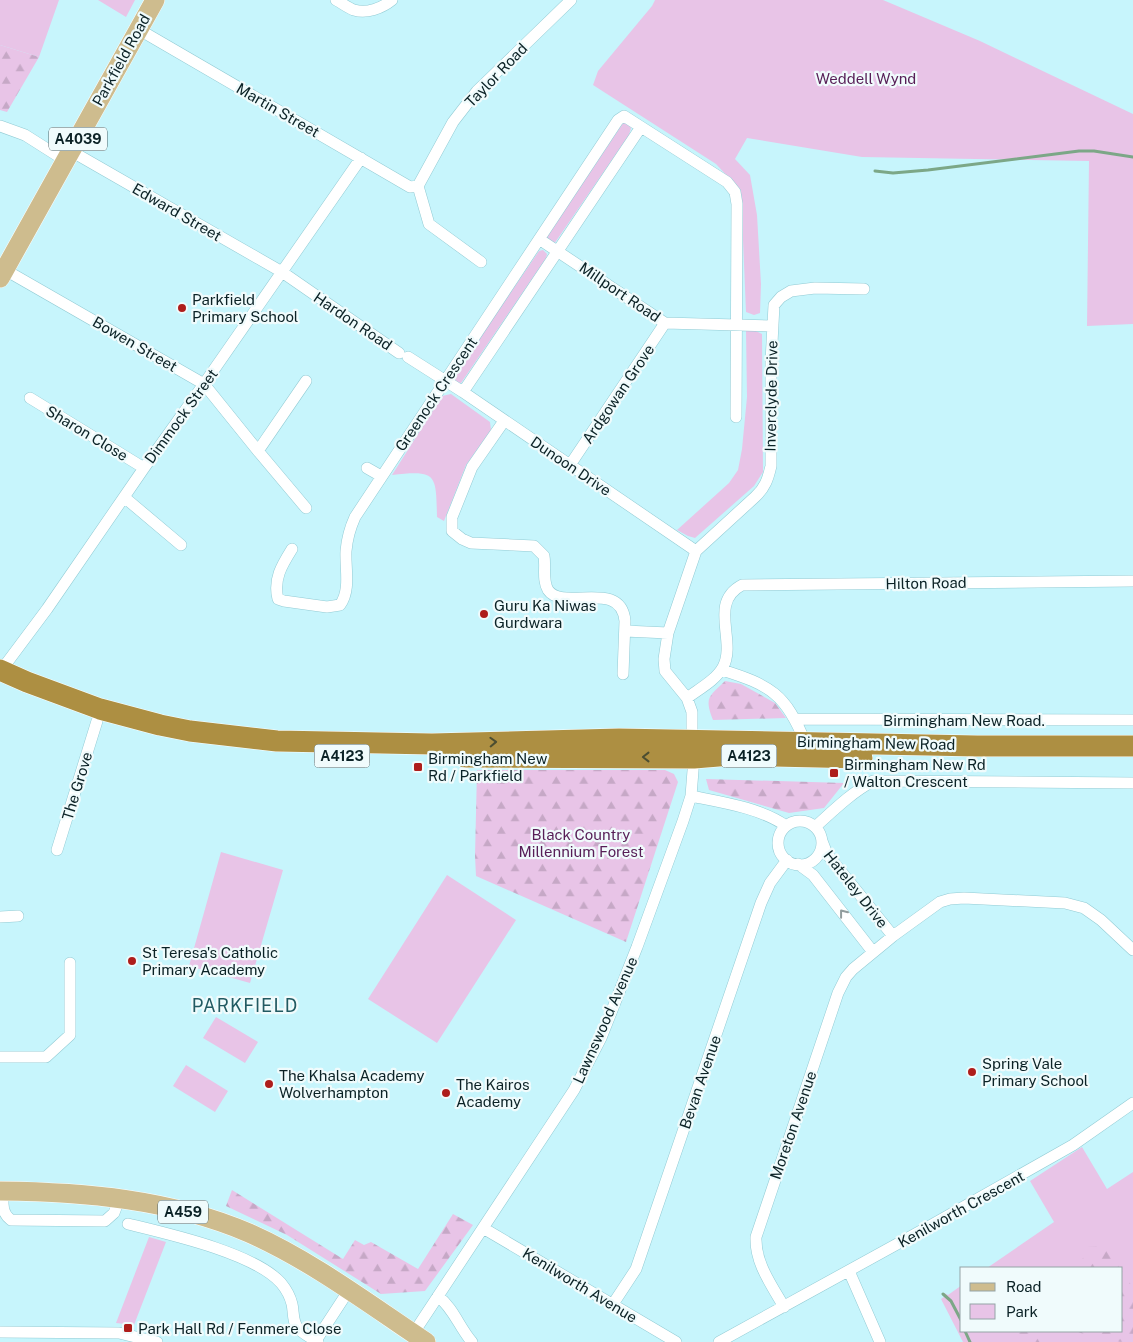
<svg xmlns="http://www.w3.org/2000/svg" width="1133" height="1342" viewBox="0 0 1133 1342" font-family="'Public Sans',sans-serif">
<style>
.green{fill:#e8c4e7}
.forest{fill:url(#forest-firs)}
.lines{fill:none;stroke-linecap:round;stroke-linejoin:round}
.stream{stroke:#7ca787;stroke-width:3}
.street-casing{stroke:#92cbd4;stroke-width:12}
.primary-casing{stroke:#fff;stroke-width:20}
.highway-casing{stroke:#fff;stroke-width:22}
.street{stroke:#fff;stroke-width:11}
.primary{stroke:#cebc8e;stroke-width:19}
.highway{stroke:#ad8f42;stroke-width:21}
.oneway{stroke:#4c4e31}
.oneway2{stroke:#919c9d}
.poi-dot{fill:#ae1d1b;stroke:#f0fbfc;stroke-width:2}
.labels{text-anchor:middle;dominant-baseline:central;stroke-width:4.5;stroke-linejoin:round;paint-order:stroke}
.shield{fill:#f0fbfc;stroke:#506366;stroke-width:1}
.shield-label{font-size:14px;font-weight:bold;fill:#0b2226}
.street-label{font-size:15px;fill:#0b2226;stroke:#f0fbfc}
.park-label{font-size:15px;fill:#571e57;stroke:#f0fbfc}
.poi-label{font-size:15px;fill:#0b2226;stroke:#f0fbfc;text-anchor:start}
.quarter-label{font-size:18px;letter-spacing:1px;fill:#215a62;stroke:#f0fbfc}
</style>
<defs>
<pattern id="forest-firs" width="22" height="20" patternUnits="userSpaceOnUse" patternTransform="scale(1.25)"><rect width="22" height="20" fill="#e8c4e7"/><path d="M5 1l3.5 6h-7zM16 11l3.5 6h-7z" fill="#c6a8c6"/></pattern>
</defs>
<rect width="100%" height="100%" fill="#c7f5fc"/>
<path class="green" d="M0,0H59L39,57L0,45Z
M98,0H135L126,17Z
M655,0H883L980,41L1133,114V324L1087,326L1089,161L862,157L747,138L735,159L750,175L757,215L761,284L760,313L754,315L746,312L741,191L716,164L593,85L598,71L652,6Z
M623,123L628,124L631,128L629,135L554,244L546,238Z
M543,250L547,254L546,258L461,383L456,382L453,377L539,251Z
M746,331H756L762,334L763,472L754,486L695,538L688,536L677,530L729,483L738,470L742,449L747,397Z
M451,394L490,422L491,430L466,465L444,521L437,517C436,474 437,470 392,475L442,396Z
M221,852L283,870L250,983L189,966Z
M447,875L516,920L437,1043L368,999Z
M216,1017L258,1042L245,1063L203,1038Z
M186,1065L228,1091L215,1112L173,1086Z
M1082,1147L1107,1189L1133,1172V1342H963L941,1299L944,1297L943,1294L944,1293L948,1295L962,1285V1331H1122V1268H987L1054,1222L1030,1181Z
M149,1237L166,1242L134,1325L116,1323Z"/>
<path class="forest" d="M0,45L39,57L7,112L0,110Z
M725,681L741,684L775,703L786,718L713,720C704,697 709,697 725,681Z
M477,770H665L674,774L678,782L626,942L476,876L475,856Z
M706,779L844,783L824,808L789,813L709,790Z
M232,1190L343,1259L355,1240L364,1245L371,1242L418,1269L453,1214L473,1225L425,1291L381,1294L287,1235L226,1206Z
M1105,1246L1120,1268H1080L1086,1247Z
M1122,1271L1133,1288V1342C1109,1342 1099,1341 1076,1331H1122Z
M1014,1331H1043L1041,1342H1014Z"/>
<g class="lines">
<path class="stream" d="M875,171L893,173L928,170L1079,151H1094L1133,157
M943,1294L951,1301L962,1322
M965,1331L970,1342"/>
<g class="street-casing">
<path id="street" d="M336,0C342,3 348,8 354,10C367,14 382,8 392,0
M138,29L410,187L418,186
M0,126L25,135L66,161
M71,151L282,272L399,353
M418,186L453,122L477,91L571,0
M418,186L429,224L481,262
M539,239L665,323L772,326
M0,267L204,384L258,451L306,508
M408,357L463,392L696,551
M463,392L641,127
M30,398L144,468
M504,421L472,467L452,517V531L462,539L471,543L534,546L544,556C546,566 542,580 548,590C563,612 621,578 625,621L623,674
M258,451L306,381
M570,465L665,323
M367,468L381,476
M124,497L181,545
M292,549C282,565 273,579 278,599L284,601L327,607L340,605C351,590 345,568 346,551C347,539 350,528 355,517L618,120L624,116L727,182L735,192L737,204L736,417
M625,631L668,633
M722,670C770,685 786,694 805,742
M0,672L47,609L144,468L204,384L361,158
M687,698L665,671L664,659L668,633L696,551L755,497C765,488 768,479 771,466V362L774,305L781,297L791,291L815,288L864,289
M795,719L1133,720
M692,740V712L687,698C699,689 716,680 723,667C737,641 708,603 742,585L1133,581
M691,796C721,802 761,808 786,826
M778 843a22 22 0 1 1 44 0a22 22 0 1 1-44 0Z
M815,827C834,810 851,793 873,781L1133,783
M822,841L827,854L893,936
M57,850L97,721
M798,864L813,875L873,952
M0,917L18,916
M0,1057H46L70,1035V963
M3,1191C3,1202 1,1213 11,1220L105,1221L114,1213L120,1197
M128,1224C169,1234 254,1253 281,1283C286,1289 290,1296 292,1304C294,1312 292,1323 299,1329C304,1335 312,1338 318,1342
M483,1228L676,1342
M849,1271L880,1342
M438,1296C454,1309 459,1327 472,1342
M613,1304L636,1269L761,903L770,883L787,860
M784,1307C771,1284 755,1263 756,1237L838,993L846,977L853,969L893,936L940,902L950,899L964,898L1065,903L1084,908L1101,920L1133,950
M0,1332L119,1333L157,1342
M413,1334L574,1090L601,1038L637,947L683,821L691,796L694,758
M315,1342L349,1290
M719,1342L928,1227L1073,1145L1133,1103"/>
</g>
<g class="primary-casing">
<path id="primary" d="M0,278L155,0
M0,1191C84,1192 170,1199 249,1233C312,1261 369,1304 426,1342"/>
</g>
<g class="highway-casing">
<path id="highway" d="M0,670L27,682L100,709L160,725L190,731L277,741L432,744L619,739L977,746H1133
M465,757L694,758L731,755L862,758"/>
</g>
<use href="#street" class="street"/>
<use href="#primary" class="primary"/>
<use href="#highway" class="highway"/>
</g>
<defs><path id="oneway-chevron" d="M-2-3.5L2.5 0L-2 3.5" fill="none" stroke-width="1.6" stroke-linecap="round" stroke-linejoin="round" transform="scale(1.25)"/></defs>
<g class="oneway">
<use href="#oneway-chevron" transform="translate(493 742) rotate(-2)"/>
<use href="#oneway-chevron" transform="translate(646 757) rotate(-180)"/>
</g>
<use class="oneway2" href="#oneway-chevron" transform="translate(843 913) rotate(-128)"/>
<g class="poi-dot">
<circle cx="182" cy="308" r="5"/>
<circle cx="484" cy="614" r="5"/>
<rect x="413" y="762" width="10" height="10" rx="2.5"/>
<rect x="829" y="768" width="10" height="10" rx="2.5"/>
<circle cx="132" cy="961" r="5"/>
<circle cx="972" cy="1072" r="5"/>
<circle cx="269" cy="1084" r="5"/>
<circle cx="446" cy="1093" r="5"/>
<rect x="123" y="1323" width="10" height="10" rx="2.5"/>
</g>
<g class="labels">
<g class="shield">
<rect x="49" y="127.5" width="58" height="23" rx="4"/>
<rect x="314.5" y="744.5" width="55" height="23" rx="4"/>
<rect x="721.5" y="744.5" width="55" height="23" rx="4"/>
<rect x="158" y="1200.5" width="50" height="23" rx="4"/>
</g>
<g class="shield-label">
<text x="78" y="139">A4039</text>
<text x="342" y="756">A4123</text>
<text x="749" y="756">A4123</text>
<text x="183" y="1212">A459</text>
</g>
<g class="street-label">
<text transform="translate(121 60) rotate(-61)">Parkfield Road</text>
<text transform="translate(496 75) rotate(-46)">Taylor Road</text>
<text transform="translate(278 110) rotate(30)">Martin Street</text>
<text transform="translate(177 212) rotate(30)">Edward Street</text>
<text transform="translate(620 292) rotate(34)">Millport Road</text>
<text transform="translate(353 321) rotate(34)">Hardon Road</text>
<text transform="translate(135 344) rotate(30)">Bowen Street</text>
<text transform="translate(436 394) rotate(-56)">Greenock Crescent</text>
<text transform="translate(618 394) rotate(-56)">Ardgowan Grove</text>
<text transform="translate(771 396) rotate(-89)">Inverclyde Drive</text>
<text transform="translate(181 416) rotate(-54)">Dimmock Street</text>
<text transform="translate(87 433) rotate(31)">Sharon Close</text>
<text transform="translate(571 466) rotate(34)">Dunoon Drive</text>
<text transform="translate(926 583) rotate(-1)">Hilton Road</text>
<text x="964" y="720">Birmingham New Road.</text>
<text transform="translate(876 743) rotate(1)">Birmingham New Road</text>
<text transform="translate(77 786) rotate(-73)">The Grove</text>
<text transform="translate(856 889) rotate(52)">Hateley Drive</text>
<text transform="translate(605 1020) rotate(-66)">Lawnswood Avenue</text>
<text transform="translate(700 1082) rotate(-71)">Bevan Avenue</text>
<text transform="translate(793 1125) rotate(-71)">Moreton Avenue</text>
<text transform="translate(961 1209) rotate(-29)">Kenilworth Crescent</text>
<text transform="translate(580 1285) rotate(31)">Kenilworth Avenue</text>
</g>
<g class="park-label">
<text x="866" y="78">Weddell Wynd</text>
<text x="581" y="834">Black Country<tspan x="581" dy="17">Millennium Forest</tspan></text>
</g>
<g class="poi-label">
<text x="192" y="299">Parkfield<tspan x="192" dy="17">Primary School</tspan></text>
<text x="494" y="605">Guru Ka Niwas<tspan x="494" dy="17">Gurdwara</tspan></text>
<text x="428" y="758">Birmingham New<tspan x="428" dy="17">Rd / Parkfield</tspan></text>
<text x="844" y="764">Birmingham New Rd<tspan x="844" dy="17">/ Walton Crescent</tspan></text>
<text x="142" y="952">St Teresa's Catholic<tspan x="142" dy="17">Primary Academy</tspan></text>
<text x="982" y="1063">Spring Vale<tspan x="982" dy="17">Primary School</tspan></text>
<text x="279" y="1075">The Khalsa Academy<tspan x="279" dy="17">Wolverhampton</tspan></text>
<text x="456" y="1084">The Kairos<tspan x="456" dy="17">Academy</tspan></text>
<text x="138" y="1328">Park Hall Rd / Fenmere Close</text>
</g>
<g class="quarter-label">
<text x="245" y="1005">PARKFIELD</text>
</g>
</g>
<rect x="960" y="1267" width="162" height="65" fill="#f0fbfc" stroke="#94a4a6"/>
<rect x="970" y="1283" width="25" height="8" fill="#cebc8e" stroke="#94a4a6"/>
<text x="1006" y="1292" font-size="15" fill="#0b2226">Road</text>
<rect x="970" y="1304" width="25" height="15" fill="#e8c4e7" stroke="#94a4a6"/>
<text x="1006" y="1317" font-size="15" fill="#0b2226">Park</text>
</svg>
